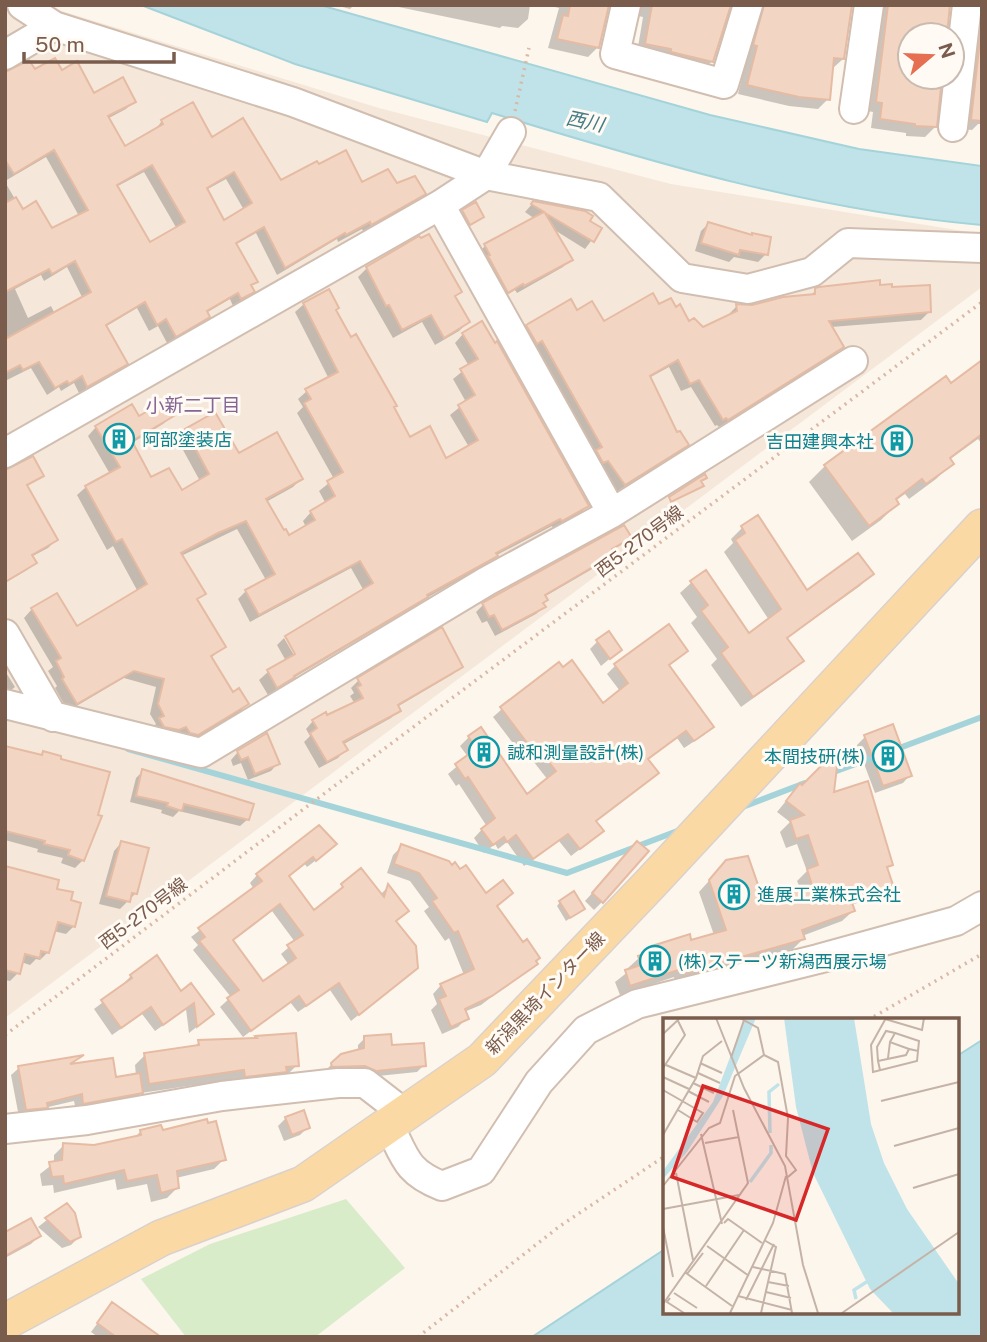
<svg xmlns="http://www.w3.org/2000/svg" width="987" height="1342" viewBox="0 0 987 1342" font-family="'Public Sans','Noto Sans JP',sans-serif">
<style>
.residential{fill:#f5e8da}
.green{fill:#d8ecc9}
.water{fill:#bfe3e8;stroke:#a5d3da;stroke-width:2}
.shadow{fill:#0003;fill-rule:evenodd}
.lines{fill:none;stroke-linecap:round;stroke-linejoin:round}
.stream{stroke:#a5d3da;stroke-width:6}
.building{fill:#f3d5c3;stroke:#e6bba3;stroke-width:2;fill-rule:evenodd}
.minor-casing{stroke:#d1beb0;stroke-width:32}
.major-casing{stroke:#dad1cd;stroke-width:38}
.path{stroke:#d9b8a5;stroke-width:3.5;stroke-dasharray:2 5;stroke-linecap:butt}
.minor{stroke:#fff;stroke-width:28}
.major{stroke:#fbd9a5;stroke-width:35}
.labels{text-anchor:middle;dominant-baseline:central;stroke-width:6;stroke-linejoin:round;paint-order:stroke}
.culture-label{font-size:18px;fill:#0d838f;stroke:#fffaf3;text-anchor:start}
.street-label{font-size:18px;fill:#7a5c4d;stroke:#fffaf3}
.water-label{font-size:19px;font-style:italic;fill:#437c86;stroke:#fffaf3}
.neighbourhood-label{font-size:19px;fill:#846695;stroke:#fffaf3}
.inset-river{fill:none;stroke:#bfe3e8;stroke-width:3.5}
.inset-road{fill:none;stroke:#c5b3a7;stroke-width:2}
.view{fill:#d62828;fill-opacity:0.15;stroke:#d62828;stroke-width:3.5}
.inset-edge{fill:none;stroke:#7a5c4d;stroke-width:3.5}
</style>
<rect width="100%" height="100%" fill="#fdf6ec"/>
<path class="residential" d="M5,5H42L379,108L671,184L982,234V287L5,1018Z"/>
<path class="green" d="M346,1199L405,1268L315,1337H186L141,1279L210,1244Z"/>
<path class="water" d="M141,5H320L710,115L859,149L982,166V225C814,211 652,162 492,113L487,122L295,64Z
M982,1040V1337H532L665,1249V1312H957V1056Z"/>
<path class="shadow" d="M335,5H354L350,9Z
M389,5H530L528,19L518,28L502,26L500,28Z
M546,5H607L598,47L588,57L548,48L559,8Z
M641,5H729L712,61L702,71L637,53L643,17L638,16Z
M752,5H850L843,59L833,68L828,99L818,109L789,106L738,94L748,55H744Z
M873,5H948L945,35H910V77H941L935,127L925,137L906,136V133L871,128L873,112L867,111Z
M970,5H982V124H978L972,130L962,129Z
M34,71L61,72L94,95L134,101L126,109L107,119L124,148L155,130L162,121L211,139L281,183L396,185L424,194L416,201L363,231L362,229L338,242L337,239L277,275L256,233L235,245L255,281L250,287L252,291L245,299L233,306L230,299L206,313L208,316L201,324L167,343L158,326L149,331L137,308L105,327L125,364L118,371L79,393L74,383L61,391L59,387L47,395L31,368L5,381V182L22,211L51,230L79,216L46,157L5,181V73ZM144,172L177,229L149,244L116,187ZM226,179L244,210L223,222L206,190ZM67,267L82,297L54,312L51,306L28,318L15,289L41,275L44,281Z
M533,203L600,229L585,249L553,229L571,259L563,267L517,293L515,290L500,299L478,253L485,246L535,219L525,212Z
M463,212L478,220L466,227L460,215Z
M709,223L766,254L758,262L734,257L729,262L695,251L701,231Z
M367,268L460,291L454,297L468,322L459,331L435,345L422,322L393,338L358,277Z
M879,286L929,312L921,320L831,327L842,347L834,355L719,427L717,425L715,426L691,387L681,391L669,367L649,378L676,435L686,445L678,453L616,492L519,334L527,326L577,312L604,324L658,307L703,329L729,317V314L737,306L752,307L810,296L816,290Z
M304,304L335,310L409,439L446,461L469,447L450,415L466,402L453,379L469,366L455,343L463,334L587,506L579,515L553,529L552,526L495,556L487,564L423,600L417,605L290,680L268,695L259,680L268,672L286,661L277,645L284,638L298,662L364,591L351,568L250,622L238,599L246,591L266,580L237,529L181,556L203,593L196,601L223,647L211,658L232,694L247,704L239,713L189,743L152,728L156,724L150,714L156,687L124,678L68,711L55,688L57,686L48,671L53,667L24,618L32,609L76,629L138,592L113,546L107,550L77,495L86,487L110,474L88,436L96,427L138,419L172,416L163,424L132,443L151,479L181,493L200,481L177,439L186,430L238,455L301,479L293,487L266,502L288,537L306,527L303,521L311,512L326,504L319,491L334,479L297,413L303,407L298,399L307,391L329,379L295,312Z
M982,362V444L978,439L949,460L952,463L936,479L909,499L905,494L895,501L897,504L881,520L852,541L809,482L825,466L945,378L950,385Z
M5,471L41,475L26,487L56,540L48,548L31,557L34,562L27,570L5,583Z
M742,528L807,592L871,574L860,586L786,639L801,661L790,672L741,707L711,665L717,659L691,623L697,617L680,593L692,582L749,635L769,620L724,552L733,543L731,539Z
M630,538L612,551L613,554L606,561L544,597L542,604L544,607L536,614L495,636L487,621L482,623L476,612L483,605Z
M598,641L620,650L601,666L590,649Z
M686,651L668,666L712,727L704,735L684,748L677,738L647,760L657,773L595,822L593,839L571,856L559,841L524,866L507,842L498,849L495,844L484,853L474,838L486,825L459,784L456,786L448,774L468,757L460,746L469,737L480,730L526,797L548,780L526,752L522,755L493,717L502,709L602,705L620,691L607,674L615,666Z
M460,666L453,674L397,707L399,710L391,718L342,745L345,750L338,758L319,768L304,742L310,736L306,729L313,721L327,718L355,704L350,696L354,693L351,688L359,680Z
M5,671L15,687L5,695Z
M865,737L910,775L903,783L875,793L857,745Z
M5,748L40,756L43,753L83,860L75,868L61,863L63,858L37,852L38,849L5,840Z
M238,752L278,763L271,771L248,780L241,763L233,766L231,760Z
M143,771L248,819L240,826L179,811L173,817L161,813L162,810L130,802L136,778Z
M832,795L891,865L886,869L891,884L881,895L851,905L853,911L842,921L802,936L803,939L793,949L675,982L674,977L620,995L615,982L629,971L628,968L639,958L645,956L653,947L690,942L714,935L699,892L716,873L762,901L801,890L797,881L807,871L797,844L786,848L780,832L790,822L777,812L790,796Z
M319,827L327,852L307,867L304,863L288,877L314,913L361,871L380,895L388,887L406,911L394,922L408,975L351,1021L330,990L298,1012L290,1002L243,1037L220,1007L231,997L193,950L198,945L191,937L254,889L250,883L257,875ZM272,911L295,942L281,954L289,965L263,983L232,941Z
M121,843L136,893L120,909L99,904L114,851Z
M401,847L485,895L511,893L495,907L535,964L481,1005L464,1012L467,1018L458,1027L442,1034L431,1010L437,1004L433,994L441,985L464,975L449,938L445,941L424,911L429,907L410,881L387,873L393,855Z
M630,851L602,902L594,910L585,901Z
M5,868L55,890L69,901L74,926L66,934L53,931L48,952L40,960L36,959L30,965L21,962L18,973L10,981L5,980Z
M560,902L579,912L566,921L557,906Z
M156,958L181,993L191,986L204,1021L189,1033L186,1009L155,1031L142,1014L112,1035L94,1009L124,986L123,984L131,976Z
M365,1038L390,1047L424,1065L417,1072L368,1077L325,1071L341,1055L358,1052V1045Z
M199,1042L297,1065L287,1075L235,1086V1079L141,1093L134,1100L76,1111L74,1101L44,1108L38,1115L19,1117L11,1075L19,1068L79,1057L70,1066L114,1079L136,1076L135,1065L145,1055L194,1048Z
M286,1118L308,1127L300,1135L284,1141L278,1126Z
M141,1131L161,1132L224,1159L214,1169L176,1178L177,1188L167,1198L151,1202L147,1184L117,1190L115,1179L54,1193L53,1185L42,1186L40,1174L54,1163V1155L64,1145L94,1146L134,1138Z
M66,1205L79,1237L71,1245L62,1248L38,1227Z
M5,1234L39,1236L31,1244L5,1258Z
M112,1304L147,1337H98L91,1332Z"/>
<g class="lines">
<path class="stream" d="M128,749L567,873L680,830
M894,750L982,717
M831,773L880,755
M740,808L805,783"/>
</g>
<path class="building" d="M570,5H609L599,48L557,39L563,15L568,16Z
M652,5H731L713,62L671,52V49L645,44Z
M764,5H852L844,59L834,58L830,100L799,97L747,85L757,46L753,45Z
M888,5H950L947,34L918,32V35H910V77H942L937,127L915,126V124L880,119L882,103L876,102Z
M982,22V121L971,120Z
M55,58L62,70L77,61L94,93L123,77L136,102L108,116L125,146L163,124L161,120L193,102L212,137L243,118L281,180L317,161L319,164L346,150L362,182L388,169L397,183L415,176L426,194L371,225L370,222L346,235L345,233L285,268L264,227L236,243L258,282L251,285L255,292L241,299L238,293L207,311L210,317L176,337L166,319L157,325L145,302L106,325L128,364L87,387L82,376L69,384L67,381L55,388L39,362L23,370L20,365L5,373V339L91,292L75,261L52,274L49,269L5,292V203L16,197L23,209L36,201L52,228L88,210L54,150L14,174L5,160V72L29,60L35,69ZM152,165L185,222L150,242L117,185ZM234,172L252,203L224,220L207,188Z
M533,201L585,211L593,216L590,221L602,228L594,242L545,213L573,260L524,286L523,284L508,293L488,256L490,255L484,244L544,212L531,204Z
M476,202L484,217L470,225L462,210Z
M708,222L752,235V233L771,237L768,255L740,250L739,255L701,243Z
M429,234L462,292L455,296L470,322L444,338L431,315L402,330L389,305L386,306L366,267L419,236L421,238Z
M880,280V285L892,284V287L930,285L931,312L829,321L844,347L728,420L726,418L723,420L699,380L690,384L678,360L650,376L677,432L680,431L689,445L625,485L608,461L603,463L596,450L602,447L542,341L537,344L526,325L571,299L577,310L592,301L604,321L653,293L659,304L671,298L676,307L680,304L689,321L694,318L703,327L737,311L736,304L752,305L783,297L815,294V288L819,287Z
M329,289L339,308L336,310L351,337L356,334L397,406L394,407L410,437L430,426L446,458L478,440L458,405L475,395L460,369L478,359L462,333L482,321L495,343L497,341L589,506L562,521L560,519L496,553L498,556L427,595L428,597L294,676L295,677L277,688L267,670L295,654L285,636L373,583L360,561L259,615L245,590L275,574L246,521L218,533L181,553L206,594L197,599L226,647L211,656L233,692L239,688L249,704L198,735L190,733L186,727L179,730L164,727L159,718L164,716L158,704L164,679L134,671L77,704L62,679L64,677L56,661L61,658L31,608L57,593L77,626L147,584L122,539L116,542L85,486L120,467L95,426L132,404L139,416L165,401L174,416L132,441L151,477L169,468L182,490L209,474L185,429L215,412L239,453L277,432L303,479L266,499L284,530L286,529L289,535L315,520L310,511L335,496L327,481L343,472L304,403L311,399L305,389L338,372L303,303Z
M982,360V434L950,458L954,464L926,484L922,479L896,499L899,504L869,526L824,465L946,376L951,383Z
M33,456L44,476L27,485L58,540L32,555L37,563L5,582V470Z
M705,474L707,478L701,481L704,486L671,502L669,497Z
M758,515L807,590L858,553L874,574L787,638L804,661L753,697L721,653L728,647L701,611L708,605L690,581L706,570L749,633L781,609L735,540L745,533L741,526Z
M624,525L632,538L612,549L615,554L545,595L548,600L543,603L546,607L502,630L494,615L489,617L482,603Z
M669,624L688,651L669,665L714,727L694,741L686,731L648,759L659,773L596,821L604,831L580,849L568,834L533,859L516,835L507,842L504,837L493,845L481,829L495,818L468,777L465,779L455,764L476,749L468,736L481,727L527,794L556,771L535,745L531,748L500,707L559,662L563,667L572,660L603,703L628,683L614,664Z
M442,627L463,667L398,705L401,711L343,742L348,750L327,762L310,733L317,728L312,720L326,712L327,715L363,698L357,687L361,685L357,678Z
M609,631L622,650L610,659L596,640Z
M893,724L912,776L883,786L864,735Z
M267,733L280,764L255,774L248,757L241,760L237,751Z
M5,746L42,755L43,751L61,756V759L110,772L98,815L102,816L84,861L68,855L70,850L44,844L45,841L5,831Z
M828,759L837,767L834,792L868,781L893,865L887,867L893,885L851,900L855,911L802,930L805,939L685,973L684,968L630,986L625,970L641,965L638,956L654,951L652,946L690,934L691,940L726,930L709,880L726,860L748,856L763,899L812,885L807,869L818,865L808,835L796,839L790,820L804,815L786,801L800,783L802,785Z
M142,769L254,804L249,820L184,804L182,811L167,806L168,803L136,796Z
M319,825L337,844L316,861L313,857L289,876L314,910L343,887L341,884L361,868L384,897L388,884L409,911L396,921L416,946L418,968L359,1015L339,983L306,1006L299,996L251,1031L227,998L239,990L199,941L205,937L198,928L262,881L256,874ZM280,904L303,935L287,945L296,958L263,981L233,940Z
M121,841L149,848L137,894L132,893L130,902L106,896Z
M637,841L649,851L603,903L592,893Z
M401,844L449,861L452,865L455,862L460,869L466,865L486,893L503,880L513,893L497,906L523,942L527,939L540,958L536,961L538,964L492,996L465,1009L469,1019L451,1027L439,999L446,996L440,984L474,969L458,931L454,933L432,901L437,898L419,873L394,864Z
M5,866L59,880L57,889L73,892L71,900L81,903L75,927L58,922L49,953L41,951L40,958L25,954L20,974L5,970Z
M574,891L585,909L570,918L559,901Z
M157,955L181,991L191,983L214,1014L197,1027L194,1003L163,1025L151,1007L121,1028L101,1000L132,978L130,975Z
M296,1033L299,1066L286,1067L287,1072L245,1077L244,1070L149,1084L144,1053L199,1045L198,1040L257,1038L255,1036Z
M391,1034L392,1045L424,1043L426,1066L376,1071L365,1066L332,1067L331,1063L341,1054L364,1048V1036Z
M84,1055L70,1064L113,1058L116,1077L140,1073L143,1093L83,1104L82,1094L47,1103L48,1108L26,1110L18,1066Z
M304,1110L310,1128L292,1135L285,1117Z
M207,1119L208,1123L216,1121L226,1160L177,1171L179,1188L161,1193L157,1175L127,1181L124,1170L64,1184L63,1176L52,1177L49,1162L62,1160L63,1143L94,1145L141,1135L140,1130L161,1125L163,1130Z
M67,1203L75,1213L81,1237L70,1242L45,1218Z
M31,1218L41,1236L5,1256V1232Z
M112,1302L161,1337H116L97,1323Z"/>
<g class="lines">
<g class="minor-casing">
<path id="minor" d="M22,5L54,26L293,102L486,175L599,197L682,278L748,289L812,272L848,243L982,248
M626,5L615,54L724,84L748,5
M5,55L54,26
M854,109L869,5
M953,127L967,5
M440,205L612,513
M5,453L440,205L486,175L511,132
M5,634L53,717
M5,704L201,753L487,581L612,513L853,361
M389,1125C405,1157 406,1172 442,1186L481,1171L539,1082L586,1030L637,1004L818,959L956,921L982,906
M5,1129L87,1120L222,1096L338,1083H365L405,1114"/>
</g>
<g class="major-casing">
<path id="major" d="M5,1322L161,1238L303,1184L482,1060L650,884L982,527"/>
</g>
<path class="path" d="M515,111L529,48
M868,1020L982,954
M5,1035L313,802L982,302
M418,1337L560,1226L665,1156"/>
<use href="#minor" class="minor"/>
<use href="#major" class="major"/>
</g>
<defs>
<g id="building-ring" transform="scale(1.575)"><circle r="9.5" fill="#fffaf3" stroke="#0f9aa8" stroke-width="1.5"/><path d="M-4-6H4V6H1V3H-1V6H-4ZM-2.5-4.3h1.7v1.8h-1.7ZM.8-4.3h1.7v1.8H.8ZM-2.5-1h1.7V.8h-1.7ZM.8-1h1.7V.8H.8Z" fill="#0f9aa8"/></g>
</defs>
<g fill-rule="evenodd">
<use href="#building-ring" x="119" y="439"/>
<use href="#building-ring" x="897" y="441"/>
<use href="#building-ring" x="484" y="752"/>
<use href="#building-ring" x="888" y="756"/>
<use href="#building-ring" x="734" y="894"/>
<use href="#building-ring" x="655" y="961"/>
</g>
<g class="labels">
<g class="culture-label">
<text x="142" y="439">阿部塗装店</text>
<text x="874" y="441" text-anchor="end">吉田建興本社</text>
<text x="507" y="752">誠和測量設計(株)</text>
<text x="865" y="756" text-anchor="end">本間技研(株)</text>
<text x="757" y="894">進展工業株式会社</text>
<text x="678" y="961">(株)ステーツ新潟西展示場</text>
</g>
<g class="street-label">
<text transform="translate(639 541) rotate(-37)">西5-270号線</text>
<text transform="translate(143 913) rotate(-37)">西5-270号線</text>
<text transform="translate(545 993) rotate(-46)">新潟黒埼インター線</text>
</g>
<g class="water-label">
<text transform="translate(585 121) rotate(12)">西川</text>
</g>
<g class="neighbourhood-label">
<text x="193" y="405">小新二丁目</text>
</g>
</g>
<g transform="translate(663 1018)">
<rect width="296" height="296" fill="#fdf6ec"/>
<path d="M82,0H93L60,78L24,134L0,161V153L50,84ZM121,0H191L208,106L221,145L244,191L296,266V295H230L207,271L150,155L133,89Z" fill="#bfe3e8"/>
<path class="inset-river" d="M107,115L106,74L116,66M87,164L108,135V127M193,281L191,272L205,263"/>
<path class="inset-road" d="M53,0L81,70L122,148L140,247L155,295M77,0L95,10L101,37M223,0L208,27L210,54L254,43L256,23L232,15M222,1L259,12L261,0M0,16L16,1M68,40L81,2M225,40L227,24L246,31M215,43L214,29L223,13L232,15L227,24M37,45L59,55M3,47L33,60M0,50L22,17L15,3M217,52L215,43L243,37L246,31L255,33M35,55L57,65M0,59L26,71M30,65L51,75M0,72L40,95L34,104L15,92M25,73L46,84M218,83L296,64M38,116L59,206M0,117L33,60L40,38L59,23M42,125L76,119M231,128L296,110M13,155L30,242M0,168L46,110L57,105L72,58L101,37L115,44L125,100L123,138L133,152L125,159M250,170L296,156M0,191L76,177M61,205L65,201L99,225M0,209L10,259M44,228L86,258M90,249L122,256L129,295M23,255L69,288M24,256L40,235M105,264L126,268M43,268L81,212M103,274L128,280M11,275L34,290M75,278L129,292M7,280L4,284L21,295M83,282L111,226M0,286L85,165L70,92M67,295L110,205L123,158M98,295L113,229L101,222M179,295L296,214"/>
<path class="view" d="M40,68L165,111L133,202L9,159Z"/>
<rect width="296" height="296" class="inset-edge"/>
</g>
<rect width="987" height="1342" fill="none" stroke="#7a5c4d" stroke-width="14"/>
<g transform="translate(931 56) rotate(71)"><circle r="33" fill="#fffaf3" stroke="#cabbb1" stroke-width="2"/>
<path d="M0-5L12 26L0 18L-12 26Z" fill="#e76f51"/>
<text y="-10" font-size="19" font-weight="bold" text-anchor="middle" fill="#7a5c4d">N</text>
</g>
<path d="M24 52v10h150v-10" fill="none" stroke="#7a5c4d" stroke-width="3.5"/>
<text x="35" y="52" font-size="21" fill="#7a5c4d" stroke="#fffaf3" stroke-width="5" paint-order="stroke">50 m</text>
</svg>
